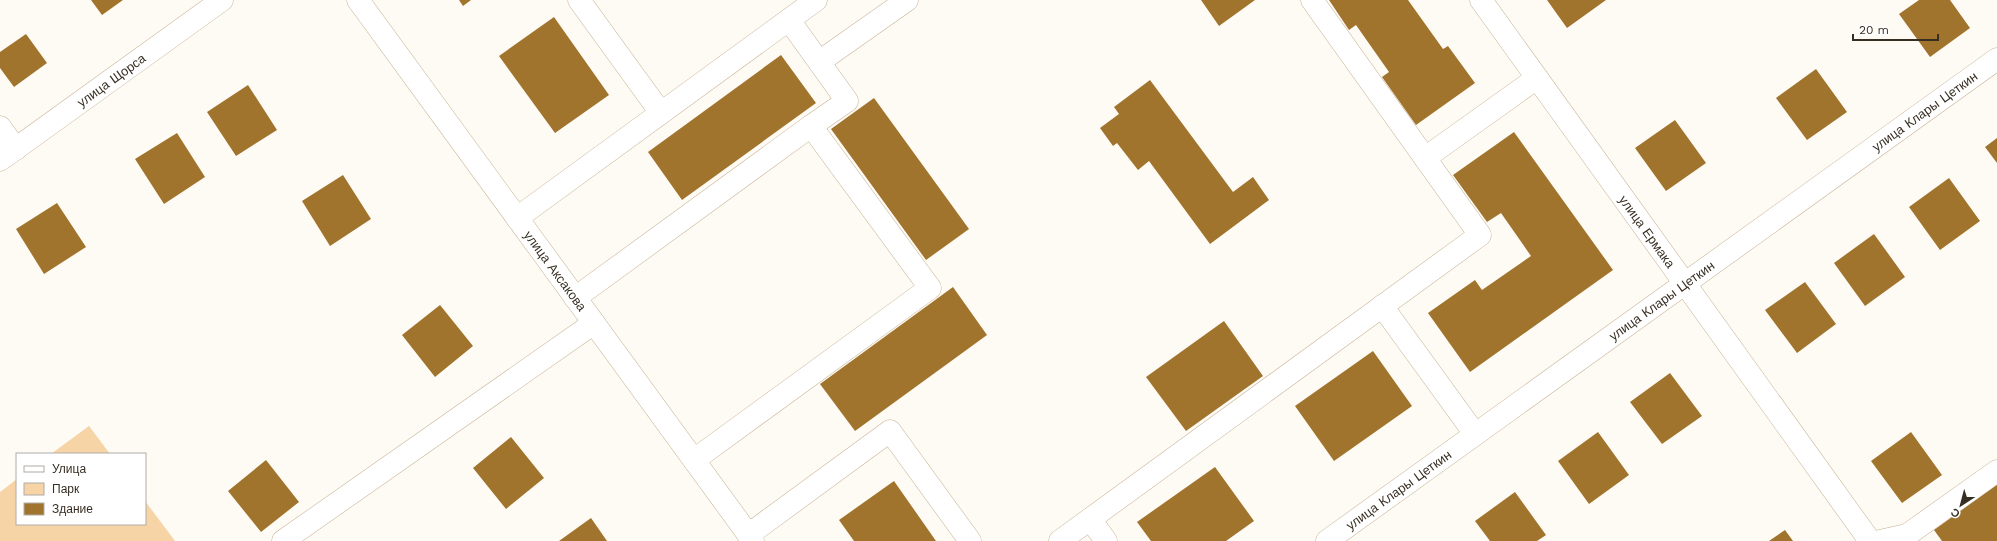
<svg xmlns="http://www.w3.org/2000/svg" width="1997" height="541" viewBox="0 0 1997 541" font-family="'Work Sans',sans-serif">
<style>
.green{fill:#f6d4a6}
.building{fill:#a1742d}
.lines{fill:none;stroke-linecap:round;stroke-linejoin:round}
.minor-casing{stroke:#c7b295;stroke-width:23}
.minor{stroke:#fff;stroke-width:22}
.labels{text-anchor:middle;dominant-baseline:central;stroke-width:3;stroke-linejoin:round;paint-order:stroke}
.street-label{font-size:13px;fill:#372e23;stroke:#fff}
</style>
<rect width="100%" height="100%" fill="#fefaf4"/>
<path class="green" d="M89,426L110,454H51Z
M17,479V524H145V501L175,541H0V492Z"/>
<path class="building" d="M91,0H123L102,15Z
M459,0H471L463,6Z
M1201,0H1255L1219,26Z
M1329,0H1408L1443,49L1448,46L1475,83L1416,125L1382,77L1389,72L1356,25L1349,30Z
M1547,0H1606L1567,28Z
M1919,0H1950L1970,28L1930,57L1899,14Z
M554,17L609,95L555,133L499,56Z
M26,34L47,63L14,87L0,68V52Z
M781,55L816,103L682,200L648,152Z
M1816,69L1847,112L1807,140L1776,98Z
M1150,80L1233,192L1253,177L1269,200L1210,244L1149,161L1138,170L1117,143L1113,146L1100,128L1119,114L1114,107Z
M248,85L277,130L236,156L207,112Z
M874,98L969,229L926,260L831,129Z
M1675,120L1706,163L1666,191L1635,148Z
M1514,132L1613,270L1470,372L1428,313L1475,280L1482,290L1531,256L1501,213L1487,222L1453,175Z
M177,133L205,177L164,204L135,159Z
M1997,138V163L1985,147Z
M343,175L371,219L330,246L302,201Z
M1949,178L1980,221L1940,250L1909,207Z
M57,203L86,247L44,274L16,229Z
M1874,234L1905,277L1865,306L1834,263Z
M1805,282L1836,324L1797,353L1765,310Z
M953,287L987,335L855,431L820,384Z
M440,305L473,346L435,377L402,335Z
M1224,321L1263,376L1186,431L1146,377Z
M1373,351L1412,406L1334,461L1295,406Z
M1670,373L1702,416L1662,444L1630,402Z
M1598,432L1629,475L1589,504L1558,461Z
M1911,432L1942,475L1902,503L1871,461Z
M511,437L544,478L506,509L473,468Z
M266,460L299,502L261,532L228,491Z
M1215,467L1254,521L1226,541H1151L1137,522Z
M894,481L936,541H854L839,520Z
M1997,484V541H1942L1934,530Z
M1515,492L1546,535L1537,541H1490L1475,521Z
M591,518L607,541H559Z
M1785,530L1793,541H1769Z"/>
<g class="lines">
<g class="minor-casing">
<g id="minor">
<path id="s1" d="M358,0L753,541"/>
<path d="M579,0L661,113"/>
<path id="s2" d="M1481,0L1870,541"/>
<path d="M789,20L847,101L811,126"/>
<path d="M819,62L907,0"/>
<path d="M0,127L16,149"/>
<path d="M1425,158L1537,78"/>
<path id="s3" d="M0,160L222,0"/>
<path d="M517,218L816,0"/>
<path d="M575,298L811,126L930,288L694,460"/>
<path d="M1382,306L1475,434"/>
<path d="M1090,519L1106,541"/>
<path d="M748,535L890,431L970,541"/>
<path d="M283,541L594,323"/>
<path d="M1060,541L1480,235L1312,0"/>
<path id="s4" d="M1327,541L1997,59"/>
<path d="M1880,541L1907,535L1997,471"/>
</g>
</g>
<use href="#minor" class="minor"/>
</g>
<g class="labels">
<g class="street-label">
<text stroke="none"><textPath href="#s3" startOffset="137">улица Щорса</textPath></text>
<text stroke="none"><textPath href="#s4" startOffset="736">улица Клары Цеткин</textPath></text>
<text stroke="none"><textPath href="#s2" startOffset="285">улица Ермака</textPath></text>
<text stroke="none"><textPath href="#s1" startOffset="335">улица Аксакова</textPath></text>
<text stroke="none"><textPath href="#s4" startOffset="412">улица Клары Цеткин</textPath></text>
<text stroke="none"><textPath href="#s4" startOffset="88">улица Клары Цеткин</textPath></text>
</g>
</g>
<rect x="16" y="453" width="130" height="72" fill="#ffffff" stroke="#afaba7"/>
<rect x="24" y="466" width="20" height="6" fill="#ffffff" stroke="#afaba7"/>
<text x="52" y="473" font-size="12" fill="#372e23">Улица</text>
<rect x="24" y="483" width="20" height="12" fill="#f6d4a6" stroke="#afaba7"/>
<text x="52" y="493" font-size="12" fill="#372e23">Парк</text>
<rect x="24" y="503" width="20" height="12" fill="#a1742d" stroke="#afaba7"/>
<text x="52" y="513" font-size="12" fill="#372e23">Здание</text>
<g transform="translate(1961 505) rotate(216)" stroke="#ffffff" stroke-width="3" paint-order="stroke">
<path d="M0-3L7 15L0 10L-7 15Z" fill="#372e23"/>
<text y="-6" font-size="11" font-weight="bold" text-anchor="middle" fill="#372e23">С</text>
</g>
<path d="M1853 34v6h85v-6" fill="none" stroke="#372e23" stroke-width="2"/>
<text x="1859" y="34" font-size="12" fill="#372e23" stroke="#ffffff" stroke-width="3" paint-order="stroke">20 m</text>
</svg>
